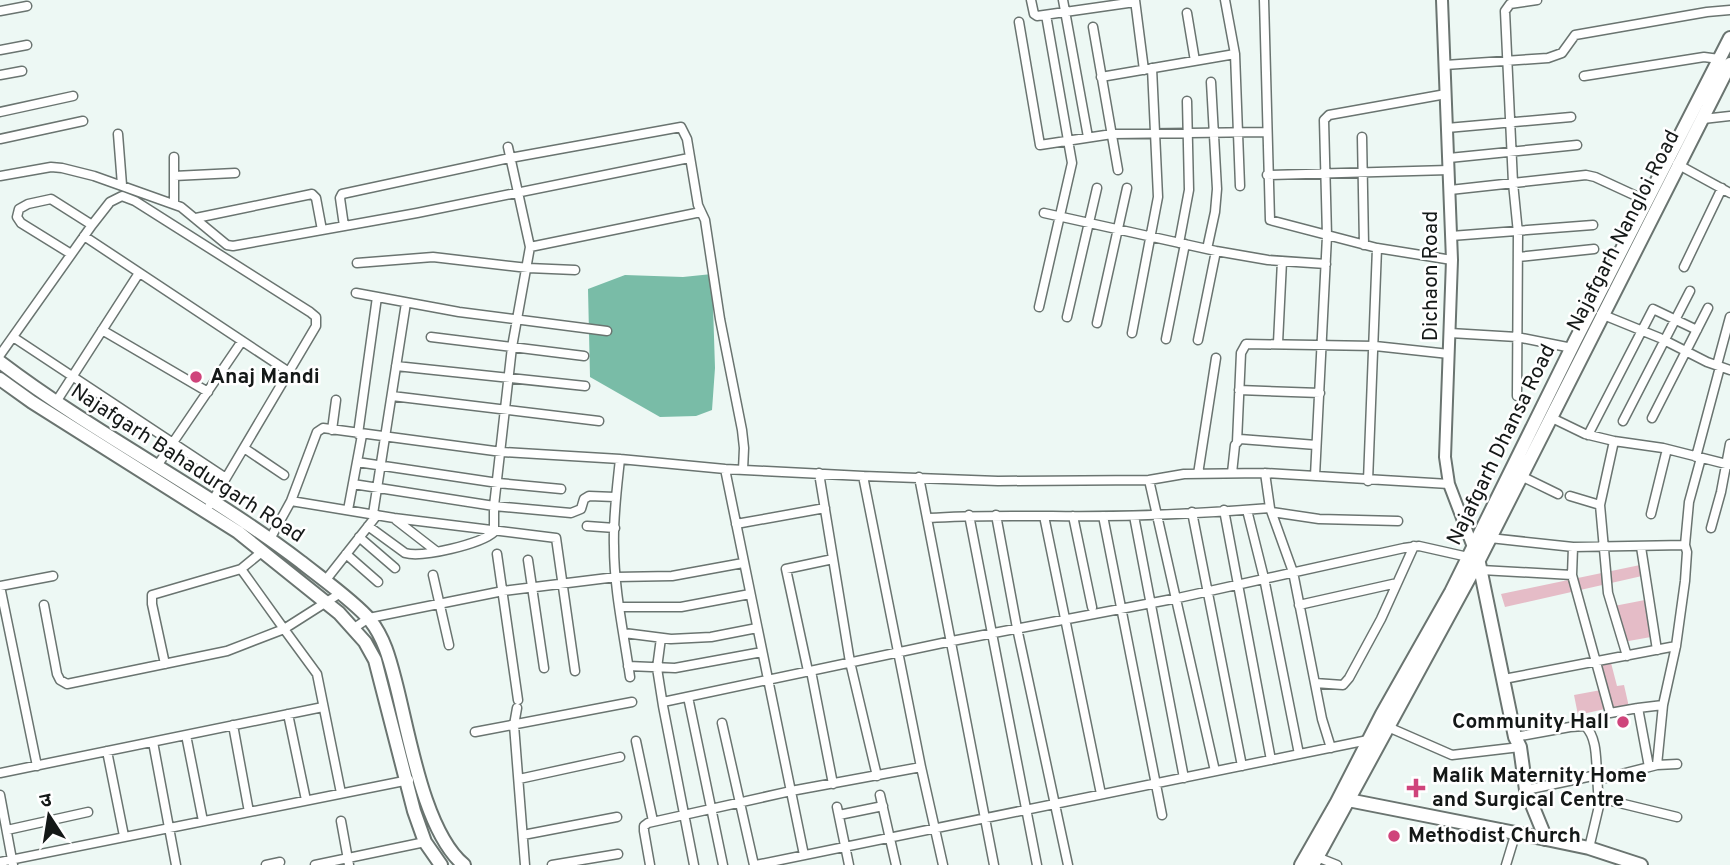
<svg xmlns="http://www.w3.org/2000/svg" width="1730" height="865" viewBox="0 0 1730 865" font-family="Overpass,'Noto Sans Devanagari',sans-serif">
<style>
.green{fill:#e5bcc7}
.water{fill:#79bca7}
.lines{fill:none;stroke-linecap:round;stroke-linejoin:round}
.minor-casing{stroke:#6a7470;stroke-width:11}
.tertiary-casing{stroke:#6a7470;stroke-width:14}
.secondary-casing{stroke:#6a7470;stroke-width:16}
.primary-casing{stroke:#6a7470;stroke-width:16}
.minor{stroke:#fff;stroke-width:8}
.tertiary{stroke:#fff;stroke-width:10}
.secondary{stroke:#fff;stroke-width:12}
.primary{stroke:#fff;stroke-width:12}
.poi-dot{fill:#cf447b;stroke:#fff;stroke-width:2.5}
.labels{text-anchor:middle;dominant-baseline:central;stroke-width:5;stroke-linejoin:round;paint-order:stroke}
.street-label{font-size:21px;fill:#141817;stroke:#fff}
.poi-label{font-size:21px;font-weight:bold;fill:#141817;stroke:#fff;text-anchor:start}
</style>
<rect width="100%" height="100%" fill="#edf8f4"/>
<path class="green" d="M1640,565L1642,576L1505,607L1501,594Z
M1645,600L1651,637L1623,642L1614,606Z
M1610,659L1617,686L1624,685L1629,707L1613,709L1599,662Z
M1601,690L1605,709L1578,715L1574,695Z"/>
<path class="water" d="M712,274L715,368L712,410L696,416L660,417L590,377L588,289L625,275L683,277Z"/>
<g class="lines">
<g class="minor-casing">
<path id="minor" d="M1031,0L1034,14L1037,16L1135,2
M1063,0L1088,137
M1135,0L1144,70
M1225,0L1235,54L1240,186
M1264,0L1270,220L1377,248L1452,260
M0,11L27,6
M1187,13L1195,61
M1019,22L1040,145L1112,134L1266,132
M1093,27L1118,170
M0,50L27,45
M1445,65L1548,58L1562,53L1575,35L1707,12L1730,10
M0,75L22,71
M1584,76L1704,57L1719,59
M1101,77L1235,54
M0,112L73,96
M1703,119L1730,116
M1447,128L1571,117
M118,134L122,185
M1362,137L1364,245
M0,139L83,121
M174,157V204
M1449,158L1577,145
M1677,164L1730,193
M1267,175L1449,170
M0,176L51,167L62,168L94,176L181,207L227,245L233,246L417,213L689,158
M174,176L235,173
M1450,190L1586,175L1595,177L1647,201
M1044,213L1216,251L1268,260L1326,264
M196,218L312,194L316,198L322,230
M344,226L340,198L342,194L510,158L681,127L687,139L698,205L705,220L720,319L742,430L744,448L743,470
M84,236L289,372
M1451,236L1593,225
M1179,243L1189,190L1187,101
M530,247L701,212
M1207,249L1215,212L1217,189L1211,82
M71,254L21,223L17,217L19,209L28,204L51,199L92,225
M1518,257L1594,249
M357,263L433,257L528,268L575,270
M1684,267L1722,188
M356,293L459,312L607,331
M1039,307L1072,163L1046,15
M1601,314L1660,338L1707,362L1730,370
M1067,317L1097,188
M1097,323L1127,188
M102,330L208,392
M1132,333L1158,197L1152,68
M1450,333L1517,337L1572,348
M13,337L226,478
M431,337L584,356
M1166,339L1185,244
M1198,340L1216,251
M1278,343L1282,261
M0,355L92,225L110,202L122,196L135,201L310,312L316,317V326L210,505
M1717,365L1730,317
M396,366L585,386
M1239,390L1320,393
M392,396L599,421
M1517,396L1518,233L1513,183L1505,11L1510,4L1537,0
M56,402L139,273
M1552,418L1585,434L1614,441L1663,448L1730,465
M1652,418L1708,308
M1623,421L1690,291
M332,430L336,400
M358,434L377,297
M1588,435L1653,309L1697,330
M1237,442L1241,353L1246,344L1375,346L1449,354
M244,448L284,475
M1696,457L1720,367
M620,459C617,488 613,517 614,546C614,590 624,634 630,677
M357,462L498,483L561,489
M157,466L242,341
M725,469L804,855
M819,473L850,662L877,776
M1232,473L1235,445L1240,439L1316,445
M1265,473L1270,508L1293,572L1322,719L1331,748
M1198,474L1216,358
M1315,476L1327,236L1324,120L1329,115L1446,94
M1521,476L1558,494
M919,477L994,865
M1149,480L1215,771
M1368,481L1377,248
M353,484L494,506L571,513L581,509L584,499L589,496L615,497
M1570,496L1600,505L1608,593L1627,656
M291,501L394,518L556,538L575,671
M1600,505L1614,441
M348,510L362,435
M1224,510L1271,760
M1247,510L1264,578L1299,754
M1192,512L1242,766
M1272,512L1319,519L1398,521
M373,514L406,303
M1651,514L1667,449
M969,515L1037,865
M996,515L1017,628L1068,865
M1044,516L1101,794
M1073,516L1092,607
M1103,516L1162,815
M1134,516L1184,778
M929,518C970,515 1010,516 1052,516C1125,517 1198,514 1270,508
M396,520L436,551
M736,524L825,508
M368,526L405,553C422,558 481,544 494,532V506L512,347L530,247L508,147
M587,526L615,528
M1711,528L1721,492L1730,444
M359,537L395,568
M1490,538L1573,547L1685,545L1687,552L1685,581L1676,646L1663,705L1657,765
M270,539L291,501L317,432L323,428L502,452L620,459L725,469L863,476L998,481L1149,480L1184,474L1265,473L1449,484
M1685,545L1689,502L1701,458
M1573,547L1572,575L1610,713L1638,708
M1641,547L1657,650
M346,554L378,582
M497,554L518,700
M528,560L544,668
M1481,570L1572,575
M433,575L449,645
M325,581L377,515
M339,594L284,629L317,674L341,793
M44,605L57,674L60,680L67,684L227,651L284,629L241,569
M1299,605L1397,583
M620,607H681L750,594
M354,628L369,618L503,591L616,577L672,576L743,563
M624,633L671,639L711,637L757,628
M661,638L657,668L663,706L694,865
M165,664L152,604V595L241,569L263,551
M628,666L675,668L762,652
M808,671L786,569L833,559
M811,671L833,784
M1504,679L1676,646
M1315,683L1343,685L1349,678L1381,619L1414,546
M688,697L723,865
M663,702L952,641L1178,598L1404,548L1419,546L1468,557
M517,708L514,725L525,865
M288,714L306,800
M722,723L754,865
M233,725L249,812
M1388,727L1452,755L1520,747
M475,732L632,702
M186,735L203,821
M1515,737L1570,727L1585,726C1597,737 1596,759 1597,775
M636,741L653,821
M153,742L176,865
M107,751L124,836
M37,766L0,586L53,576
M921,767L943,865
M1649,767L1638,708L1663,705
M0,773L323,707
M519,779L620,757
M1598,780L1657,765L1677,764
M1526,790L1597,775L1599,806L1589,848
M0,795L13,865
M880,795L896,865
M1599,798L1677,817
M837,807L849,865
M839,815L883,806
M341,821L349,865
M7,830L88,812
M523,835L617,817
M1317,857L1337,865
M0,862L409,780
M266,865L280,862
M315,865L425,842
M552,865L618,854
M650,865L644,831V826L648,823L791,791L921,767L863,476
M756,865L1368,740
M1506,865L1516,832"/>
</g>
<g class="tertiary-casing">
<path id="tertiary" d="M1442,0L1452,260L1445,457L1449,484L1473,547"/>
</g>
<g class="secondary-casing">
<path id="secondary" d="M0,362C96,435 205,489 301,562C321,578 354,601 370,620C385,639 390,661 396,684C409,734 424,832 464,865
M0,379L32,402L238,532L339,613L365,642L375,660L414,811L425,842L441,865
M1546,839L1589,848L1641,865"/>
</g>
<g class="primary-casing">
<path id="primary" d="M1478,558L1515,737L1520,747L1526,790L1546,839
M1343,799L1546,839
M1301,865L1337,802L1382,714L1451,592L1575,341L1730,38
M1313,865L1478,562L1730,64"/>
</g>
<use href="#minor" class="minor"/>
<use href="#tertiary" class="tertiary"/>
<use href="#secondary" class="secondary"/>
<use href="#primary" class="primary"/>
</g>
<g class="poi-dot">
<circle cx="196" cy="377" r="7"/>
<circle cx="1623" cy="722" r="7"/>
<path d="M1412.5 777.5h7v7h7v7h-7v7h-7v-7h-7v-7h7z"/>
<circle cx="1394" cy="836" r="7"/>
</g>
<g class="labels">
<g class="street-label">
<text transform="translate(1624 231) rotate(-63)">Najafgarh Nangloi Road</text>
<text transform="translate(1431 276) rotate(-90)">Dichaon Road</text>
<text transform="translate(1502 445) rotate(-64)">Najafgarh Dhansa Road</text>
<text transform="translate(187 464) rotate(33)">Najafgarh Bahadurgarh Road</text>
</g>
<g class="poi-label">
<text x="210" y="377">Anaj Mandi</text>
<text x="1609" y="722" text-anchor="end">Community Hall</text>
<text x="1432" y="776">Malik Maternity Home<tspan x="1432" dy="24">and Surgical Centre</tspan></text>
<text x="1408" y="836">Methodist Church</text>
</g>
</g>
<g transform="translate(49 816) rotate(348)" stroke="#ffffff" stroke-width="5" paint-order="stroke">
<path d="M0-5L12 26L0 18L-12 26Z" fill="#141817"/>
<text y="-10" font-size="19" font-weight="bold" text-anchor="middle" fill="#141817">उ</text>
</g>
</svg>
